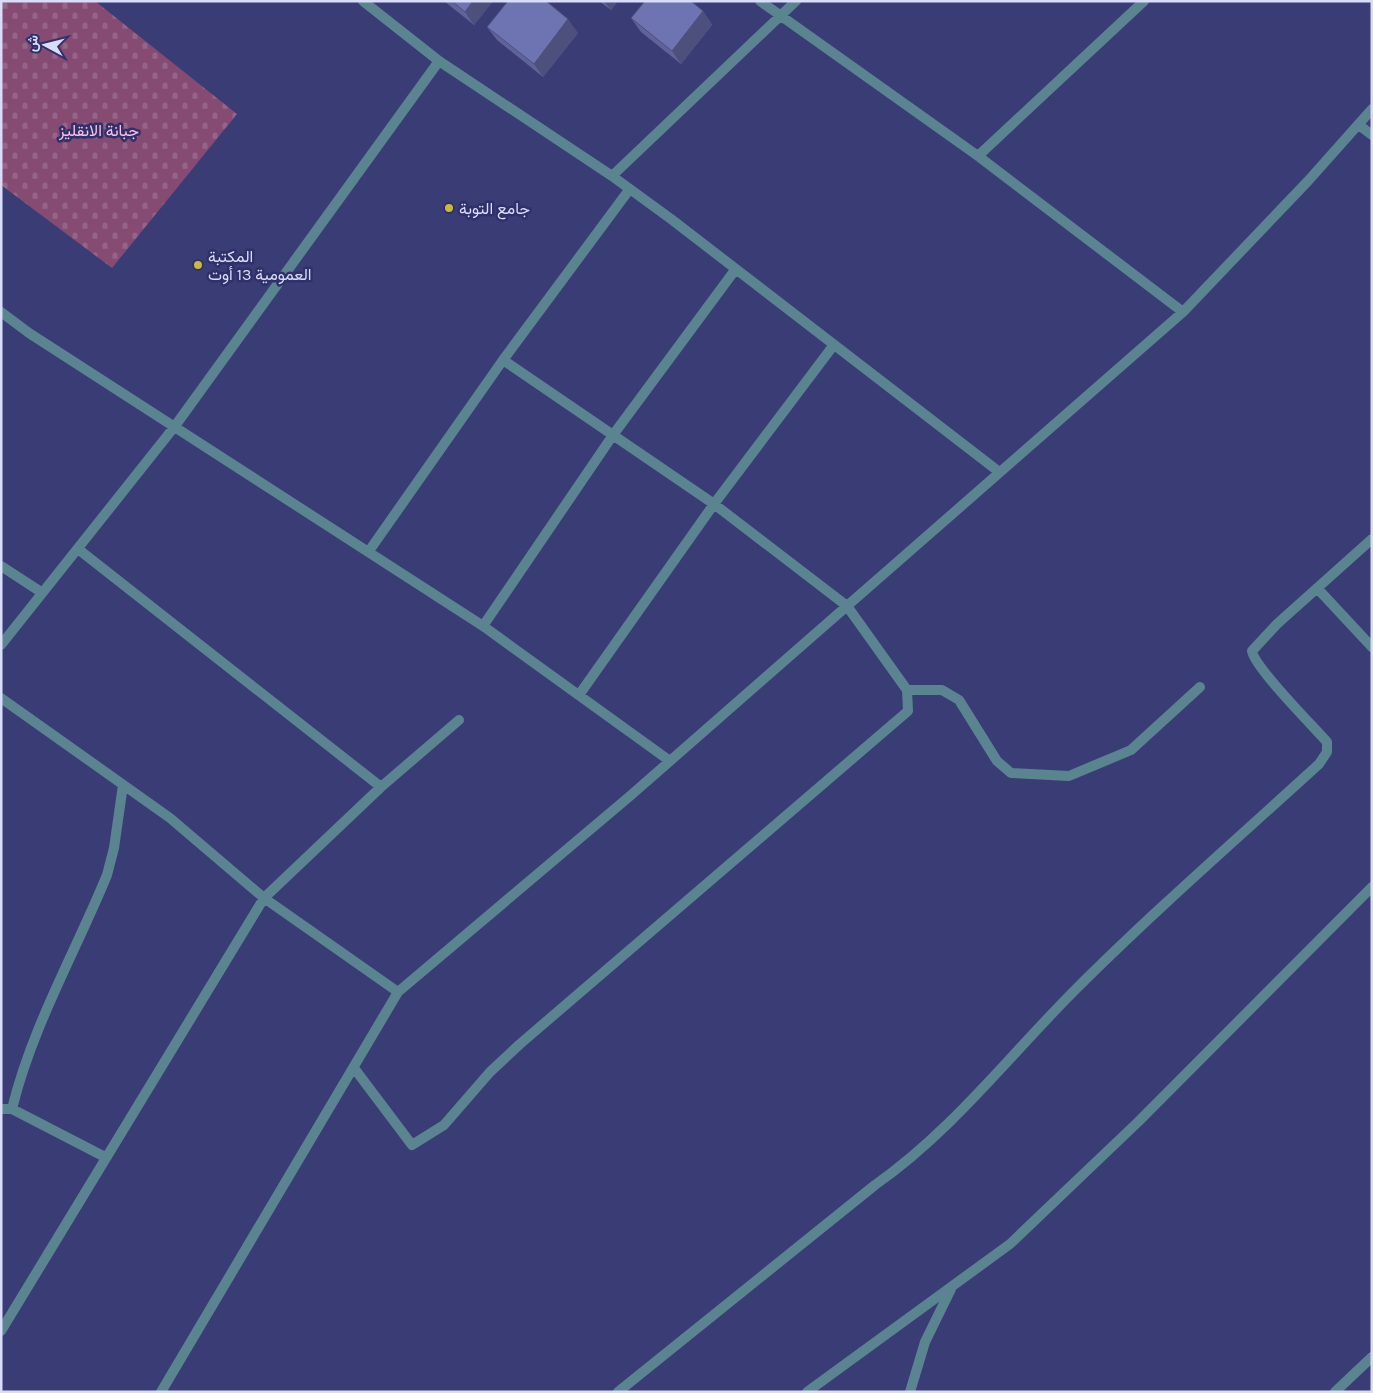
<svg xmlns="http://www.w3.org/2000/svg" width="1373" height="1393" viewBox="0 0 1373 1393" font-family="Karla,Vazirmatn,sans-serif">
<style>
.cemetery{fill:url(#cemetery-stones)}
.lines{fill:none;stroke-linecap:round;stroke-linejoin:round}
.street{stroke:#5b8491;stroke-width:10}
.wall{fill:#5f6399}
.shaded-wall{fill:#4d507d}
.building{fill:#6e73b2;stroke:#4d507d}
.poi-dot{fill:#cdb938;stroke:#30316a;stroke-width:2}
.labels{text-anchor:middle;dominant-baseline:central;stroke-width:5;stroke-linejoin:round;paint-order:stroke}
.park-label{font-size:16px;fill:#fbc0e6;stroke:#30316a}
.poi-label{font-size:16px;fill:#d9ddf9;stroke:#30316a;text-anchor:start}
</style>
<defs>
<pattern id="cemetery-stones" width="16" height="16" patternUnits="userSpaceOnUse" patternTransform="scale(1.25)"><rect width="16" height="16" fill="#854b73"/><path d="M2 7V4a2 2 0 0 1 4 0v3zM10 15v-3a2 2 0 0 1 4 0v3z" fill="#966488"/></pattern>
</defs>
<rect width="100%" height="100%" fill="#3a3c76"/>
<path class="cemetery" d="M4,1H95L237,114L112,268L1,185V4Z"/>
<g class="lines">
<path class="street" d="M363,1L439,61L612,176L671,219L998,471
M760,1L978,156L1183,312
M1359,125L1372,135
M978,156L1144,1
M612,176L796,1
M1,312L29,333L483,626L670,761
M78,549L381,787
M369,551L503,360L629,190
M1,566L41,592
M1317,588L1372,647
M483,626L613,435L735,270
M1,645L175,426L439,61
M907,690H942L959,700L997,761L1011,773L1069,776L1131,750L1200,687
M579,695L714,504L833,346
M1,698L170,818L264,898L398,992
M354,1068L412,1145L444,1125L490,1072L520,1044L908,711L907,690L847,606L714,504L503,360
M1,1109H12L105,1157
M12,1109C32,1027 75,953 107,875L114,848L123,785
M1,1331L264,898L381,787L459,720
M161,1392L398,992L630,796L1183,312L1308,181L1372,109
M618,1392L875,1185C952,1131 1009,1056 1075,990C1153,912 1238,838 1319,764L1327,752V742C1313,726 1254,667 1252,651L1277,624L1372,539
M807,1392L1010,1244L1138,1122L1372,887
M910,1392L925,1342L951,1289
M1335,1392L1372,1357"/>
</g>
<path class="wall" d="M444,1H493L474,25Z
M599,1H618L611,10Z
M703,11L712,25L681,64L641,32L631,18Z
M487,27L578,33L543,77L497,40Z"/>
<path class="shaded-wall" d="M473,1H493L474,25L465,12Z
M604,1H618L611,10Z
M703,11L712,25L681,64L672,51Z
M568,19L578,33L543,77L534,64Z"/>
<path class="building" d="M452,1H473L465,12Z
M508,1H546L568,19L534,64L487,27Z
M645,1H691L703,11L672,51L631,18Z"/>
<g class="poi-dot">
<circle cx="449" cy="208" r="5"/>
<circle cx="198" cy="265" r="5"/>
</g>
<g class="labels">
<g class="park-label">
<text x="99" y="130">جبانة الانقليز</text>
</g>
<g class="poi-label">
<text x="459" y="208">جامع التوبة</text>
<text x="208" y="256">المكتبة<tspan x="208" dy="18">العمومية 13 أوت</tspan></text>
</g>
</g>
<rect width="1373" height="1393" fill="none" stroke="#d9ddf9" stroke-width="5"/>
<g transform="translate(45 45) rotate(277)" stroke="#30316a" stroke-width="4" paint-order="stroke">
<path d="M0-4L9 19L0 12L-9 19Z" fill="#d9ddf9"/>
<text y="-8" font-size="14" font-weight="bold" text-anchor="middle" fill="#d9ddf9">ش</text>
</g>
</svg>
